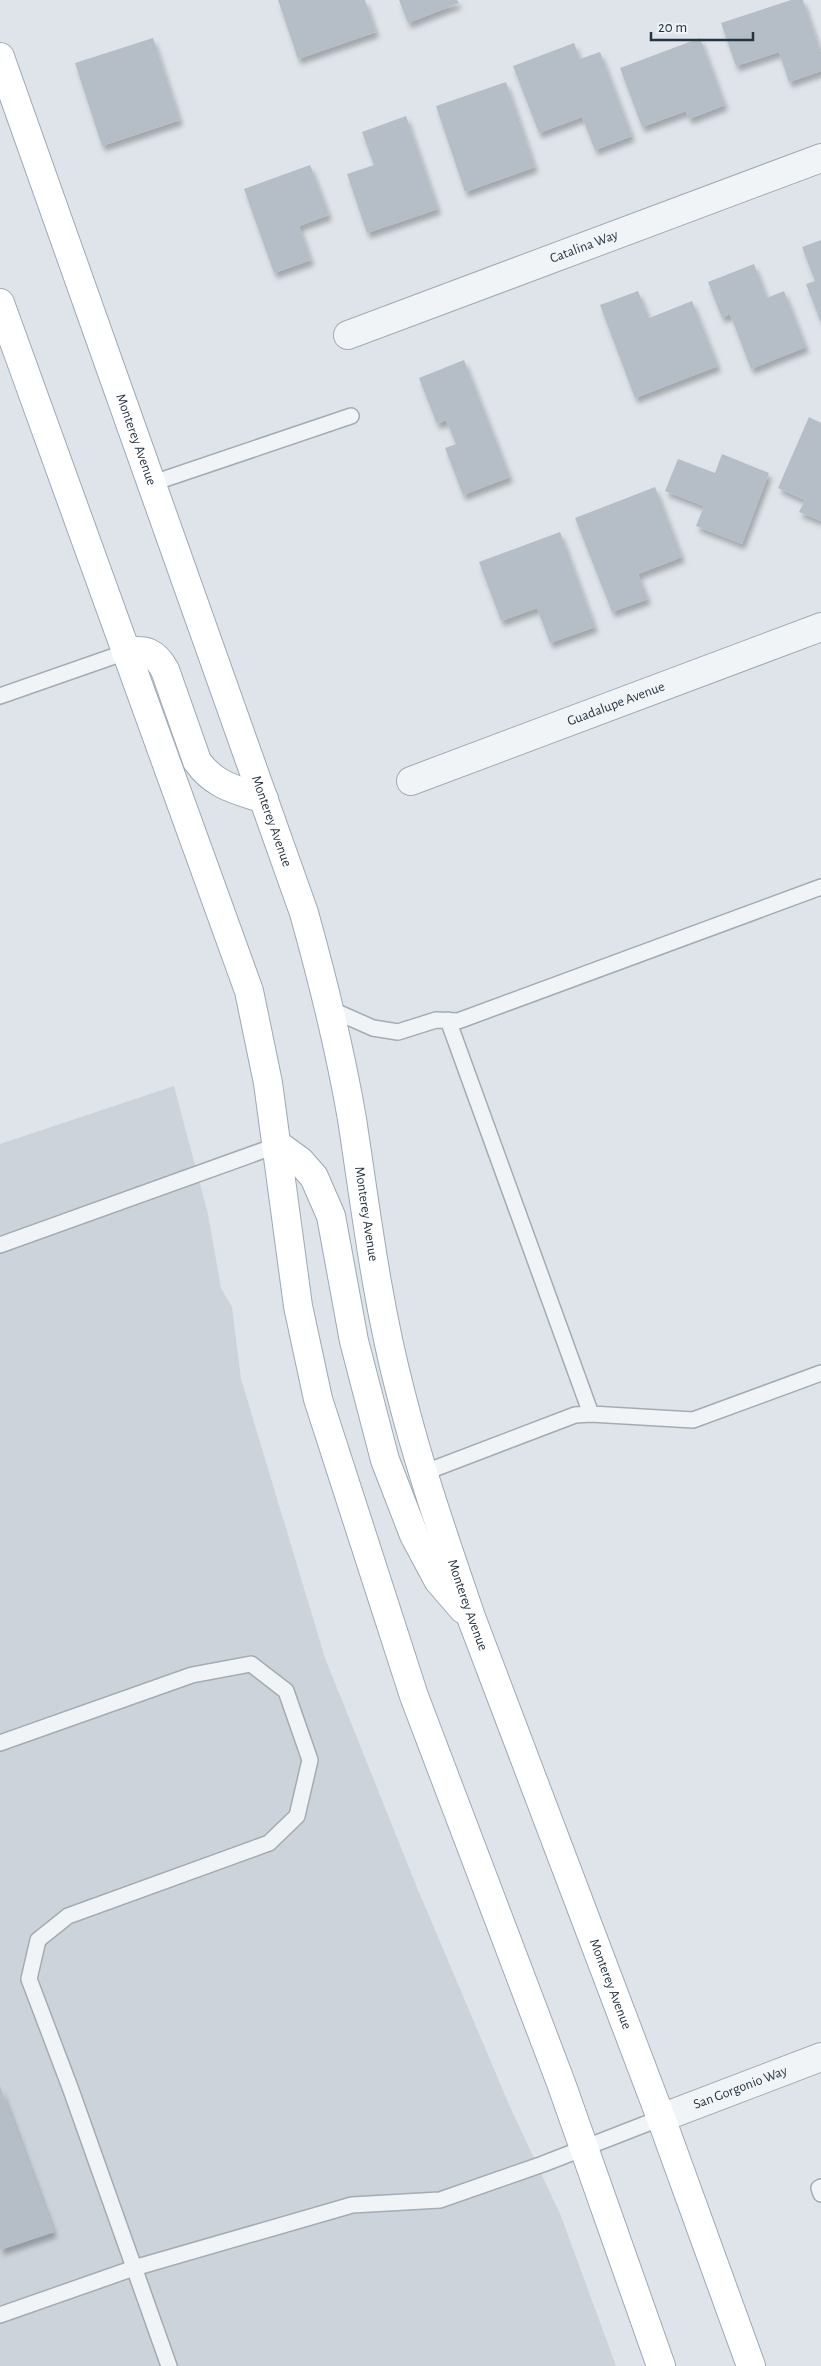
<svg xmlns="http://www.w3.org/2000/svg" width="821" height="2366" viewBox="0 0 821 2366" font-family="'Alegreya Sans',sans-serif">
<style>
.built{fill:#ccd3db}
.building{fill:#b5bec6;filter:url(#shadow)}
.lines{fill:none;stroke-linecap:round;stroke-linejoin:round}
.lane-casing{stroke:#a3acb3;stroke-width:18}
.street-casing{stroke:#a3acb3;stroke-width:30}
.primary-casing{stroke:#9caab5;stroke-width:30}
.lane{stroke:#f1f4f7;stroke-width:15}
.street{stroke:#f1f4f7;stroke-width:28}
.primary{stroke:#fff;stroke-width:28}
.labels{text-anchor:middle;dominant-baseline:central;stroke-width:4.5;stroke-linejoin:round;paint-order:stroke}
.street-label{font-size:14px;fill:#263441;stroke:#edf3f6}
</style>
<defs>
<filter id="shadow"><feDropShadow dx="3" dy="5.5" stdDeviation="2.5" flood-color="#0004"/></filter>
</defs>
<rect width="100%" height="100%" fill="#dee4e9"/>
<path class="built" d="M174,1086L208,1214L221,1288L232,1307L241,1379L325,1658L418,1890L511,2109L561,2216L616,2366H0V1144Z"/>
<path class="building" d="M278,0H365L376,32L298,59Z
M399,0H457L459,3L408,23Z
M791,0H803L821,53V71L789,82L779,52L736,66L721,23Z
M153,38L180,120L102,146L75,63Z
M700,38L725,105L689,119L686,111L642,127L620,68Z
M574,43L580,59L600,52L632,136L595,150L582,117L539,133L513,66Z
M506,82L535,167L465,192L436,106Z
M406,116L438,209L367,233L347,174L374,165L362,132Z
M310,165L329,215L299,226L311,260L274,273L244,189Z
M821,240V323L806,284L815,281L802,247Z
M754,264L767,298L784,291L806,347L751,369L730,314L722,318L708,282Z
M638,291L649,318L692,301L718,366L635,398L600,305Z
M464,360L510,477L463,495L445,448L456,444L446,420L437,424L419,378Z
M809,417L821,423V521L799,512L805,500L778,488Z
M722,454L769,473L742,544L696,526L704,506L665,491L678,459L715,473Z
M655,487L682,557L638,574L648,599L612,612L575,518Z
M560,532L595,627L550,643L537,608L501,621L479,562Z
M0,2086L54,2232L0,2250Z"/>
<g class="lines">
<g class="lane-casing">
<path id="lane" d="M153,483L351,416
M0,696L126,652
M330,1009L373,1028L398,1032L436,1020L458,1021L821,887
M448,1020L591,1414
M0,1245L278,1145
M423,1473L575,1415L591,1414L693,1420L821,1373
M0,1743L192,1675L251,1664L286,1691L310,1760L297,1816L269,1843L68,1916L38,1940L29,1979L71,2090L169,2366
M821,2187L819,2188L821,2194
M0,2315L134,2268L352,2205L440,2200L543,2164L661,2118"/>
</g>
<g class="street-casing">
<g id="street">
<path id="s1" d="M348,335L821,158"/>
<path id="s2" d="M411,781L821,627"/>
<path id="s3" d="M661,2118L821,2057"/>
</g>
</g>
<g class="primary-casing">
<g id="primary">
<path id="s4" d="M0,57L304,913C323,981 340,1049 352,1119C366,1211 377,1304 401,1394C420,1470 446,1543 471,1617L661,2118L751,2366"/>
<path d="M0,303L249,991L268,1083L298,1306L318,1399L414,1696L561,2083L661,2366"/>
<path d="M126,652C146,649 155,652 165,670L197,761C214,786 237,790 264,799"/>
<path d="M278,1145L300,1161L314,1177L331,1216L354,1341L385,1460L414,1535L438,1580L463,1609"/>
</g>
</g>
<use href="#lane" class="lane"/>
<use href="#street" class="street"/>
<use href="#primary" class="primary"/>
</g>
<g class="labels">
<g class="street-label">
<text stroke="none"><textPath href="#s1" startOffset="252">Catalina Way</textPath></text>
<text stroke="none"><textPath href="#s4" startOffset="406">Monterey Avenue</textPath></text>
<text stroke="none"><textPath href="#s2" startOffset="219">Guadalupe Avenue</textPath></text>
<text stroke="none"><textPath href="#s4" startOffset="811">Monterey Avenue</textPath></text>
<text stroke="none"><textPath href="#s4" startOffset="1216">Monterey Avenue</textPath></text>
<text stroke="none"><textPath href="#s4" startOffset="1621">Monterey Avenue</textPath></text>
<text stroke="none"><textPath href="#s4" startOffset="2026">Monterey Avenue</textPath></text>
<text stroke="none"><textPath href="#s3" startOffset="85">San Gorgonio Way</textPath></text>
</g>
</g>
<path d="M651 32v8h102v-8" fill="none" stroke="#263441" stroke-width="2.5"/>
<text x="658" y="32" font-size="15" fill="#263441" stroke="#edf3f6" stroke-width="4" paint-order="stroke">20 m</text>
</svg>
